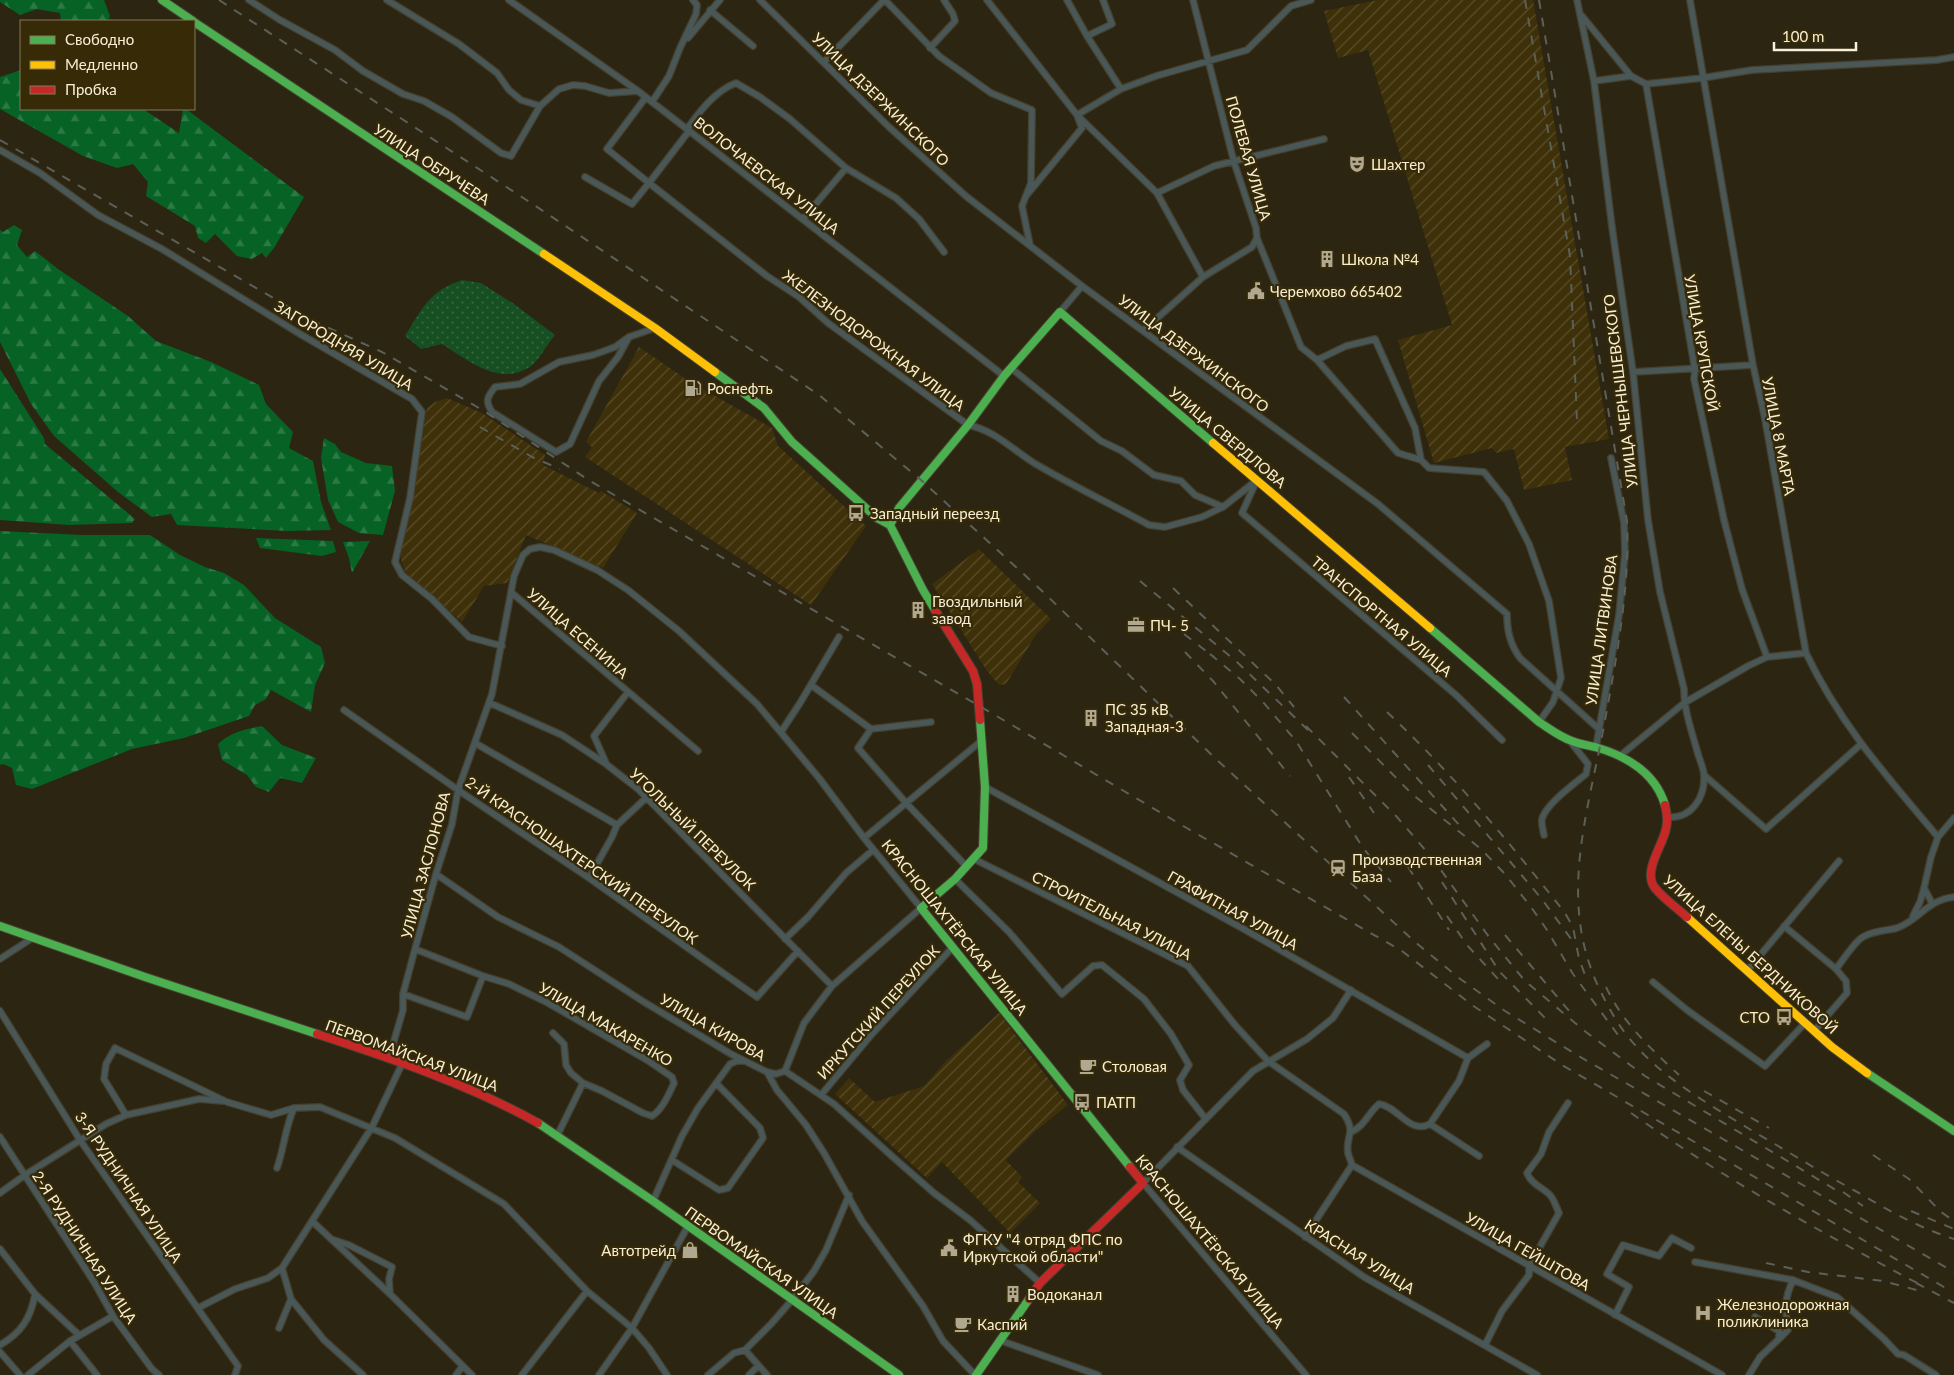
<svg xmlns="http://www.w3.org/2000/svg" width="1954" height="1375" viewBox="0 0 1954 1375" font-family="Lato,sans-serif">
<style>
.industrial{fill:url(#industrial-furrows)}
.green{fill:url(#green-dots)}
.forest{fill:url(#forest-firs)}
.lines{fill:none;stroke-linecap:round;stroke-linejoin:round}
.street-casing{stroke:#46402f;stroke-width:8}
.fast-casing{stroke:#46402f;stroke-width:10}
.slow-casing{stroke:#46402f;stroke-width:10}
.jam-casing{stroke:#46402f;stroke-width:10}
.street{stroke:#495857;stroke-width:5.5}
.fast{stroke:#4caf50;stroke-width:8}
.slow{stroke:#ffc107;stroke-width:8}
.jam{stroke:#c62828;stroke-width:8}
.rail{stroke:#5c6058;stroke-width:2;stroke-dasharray:9 9;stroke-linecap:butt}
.labels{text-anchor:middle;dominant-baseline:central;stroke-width:4.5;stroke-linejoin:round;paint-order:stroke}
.street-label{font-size:15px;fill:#f8efd7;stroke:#362a07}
.poi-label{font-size:15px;fill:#f8efd7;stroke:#362a07;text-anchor:start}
</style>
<defs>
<pattern id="industrial-furrows" width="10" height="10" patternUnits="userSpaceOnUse" patternTransform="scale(1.25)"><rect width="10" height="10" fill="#3e3008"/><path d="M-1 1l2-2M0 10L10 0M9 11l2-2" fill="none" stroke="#5b4e2b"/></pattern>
<pattern id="green-dots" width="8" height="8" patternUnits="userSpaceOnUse" patternTransform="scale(1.25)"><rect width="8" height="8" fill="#154f22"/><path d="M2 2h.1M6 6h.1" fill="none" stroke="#386941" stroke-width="1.8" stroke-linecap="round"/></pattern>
<pattern id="forest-firs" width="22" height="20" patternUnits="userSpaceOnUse" patternTransform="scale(1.25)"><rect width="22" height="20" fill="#066225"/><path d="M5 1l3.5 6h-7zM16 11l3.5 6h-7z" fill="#2b7944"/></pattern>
</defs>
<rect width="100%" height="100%" fill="#2c2512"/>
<path class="industrial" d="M1378,0H1533L1609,439L1565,447L1572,480L1524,490L1514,449L1496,453L1492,448L1434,463L1398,340L1452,325L1368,50L1338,58L1324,11Z
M639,347L692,383L772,428L778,446L866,526L811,605L585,457L592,447L586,442Z
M447,398L482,413L545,455L543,465L599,493L601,491L637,513L603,568L526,535L507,583L484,586L462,622L406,573L402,563L400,552L412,501L427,408L435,402Z
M979,549L1051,619L1035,636L1006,684L999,685L987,671L932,584Z
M999,1013L1068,1105L1038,1129L1006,1160L1022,1177L1018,1182L1040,1203L1010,1233L942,1162L927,1178L835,1094L849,1078L875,1102L924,1086L945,1062Z"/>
<path class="green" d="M462,280L481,283L514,304L555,335C547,344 540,359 531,366C500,388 468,360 442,344L421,349L405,336C422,309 429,291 462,280Z"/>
<path class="forest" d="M0,0H104L110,16L108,21H61L60,13L37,9L20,15L0,2Z
M21,70V109H143L179,133L183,109H186L304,197L274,248L266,258L262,253L252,259L237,256L215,234L206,243L198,238L195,226L146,196L148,182L133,164L117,168L83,156L0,109V77Z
M14,225L22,230L17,245L27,257L35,251L58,269L128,316L156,341L211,362L259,385L266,404L293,432L289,448L313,461L321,502L331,530L288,531L177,525L171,514L152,517L118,492L54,436L31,404L0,342V230L3,232Z
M0,369L44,438L45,444L135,519L132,523L69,525L0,520Z
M324,438L335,444L341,452L366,463L392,466L395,491L383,535L359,533L338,522L328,500L321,458Z
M0,531L82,535H150L180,555L205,567L224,573L244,585L275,618L321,647L325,663L315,685L311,712L271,690L266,699L255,705L249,716L184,738L132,749L32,789L16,785L12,768L3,764L0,765Z
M256,538L333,541L336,552L322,556L260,548Z
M370,541L352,573L349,558L343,542Z
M262,726L282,745L316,758L302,783L280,778L269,792L256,787L247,775L222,760L218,744C230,732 246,729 262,726Z"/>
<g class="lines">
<g class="street-casing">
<path id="street" d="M249,0L280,20L335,50L363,71L403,94L424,101L452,117L501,153L511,156L540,106L559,89L573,85L585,86L609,93L638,91
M387,0L459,44L497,73L509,90L521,100L540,106
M509,0L638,91L1004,376
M760,0L889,127L967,197L1082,286L1378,504L1507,614C1507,631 1510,644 1520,658L1600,730
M885,0L939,56L991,93L1032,110L1031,183L1022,206L1030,245
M987,0L1077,115L1157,193L1203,277
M1067,0L1087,36L1121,89
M1577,0L1594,81L1612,227L1633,372L1648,520L1660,592L1684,689C1684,711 1692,732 1698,754C1700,761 1704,769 1704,776C1705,798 1691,819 1668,817
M1690,0L1753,365L1765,419L1806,653C1839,723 1889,779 1938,837
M710,10L753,46
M1582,16L1631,76
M1087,36L1112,24L1103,0
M688,38L720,0
M930,48L955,21L953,14L944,0
M824,62L884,0
M1594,81L1631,76L1646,84
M646,97L607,149L649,183L689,131
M652,102L669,76L680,48L696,14L697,5L693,0
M687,129C700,111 715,91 736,83L760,97L790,119L846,168L896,198L919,219L944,252
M0,150L40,173L98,215L162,249L300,334L412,399L422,412L410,498L395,562L402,575L432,599L469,637L502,646
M585,177L632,204L649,183L767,276L799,297L828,323L968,425C994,430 1012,449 1034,463C1071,485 1111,504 1149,525L1165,527L1202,517L1223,507L1257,480
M1157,193L1214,166L1324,139
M1026,196L1082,128L1077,115L1121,89L1156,76L1247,50L1291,6L1311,0
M803,219L846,168
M1257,238L1301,347L1317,360L1398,453L1421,460L1429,468L1484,472L1507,501L1529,544L1549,601L1561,678L1553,702L1539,722
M1060,312L1082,286
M1144,330L1203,277L1252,247L1257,238L1256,228L1234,162L1193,0
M629,337L618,357L599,381L570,444L556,452L492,412C485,401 487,397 495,387L520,384L559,362L593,355L615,347L629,337L655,328
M1317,360L1346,346L1375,339L1415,428L1421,460
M1011,368L1101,441L1122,451L1154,475L1181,481L1195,495L1223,507
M1633,372L1753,365
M1256,482L1242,513L1456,695L1502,740
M512,593L698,751
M1767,657L1742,589L1724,520L1694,379L1695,370L1646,84L1702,78L1752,70L1937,60L1954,57
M811,685L871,729L931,722
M490,703L562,735L606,764L638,789L832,986
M344,710L458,790L589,878L757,997L798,951
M871,729L858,748L907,804L967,867
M781,732L800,703L839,637
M475,743L617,825
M1596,747L1619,615L1625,553L1624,523L1611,458
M1621,755L1684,703L1748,666L1767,657L1806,653
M606,763L594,736L628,692
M1704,775L1766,829L1860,745
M985,787L1242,928L1468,1058
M1544,835C1543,830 1541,824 1542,819C1546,804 1574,784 1586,774L1588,764L1570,741
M864,838L980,742
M974,859L1188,966L1235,1025L1268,1061L1344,1114C1357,1134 1345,1136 1348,1153C1349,1157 1351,1161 1352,1165L1722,1375
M436,874L498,917L559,947L644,1002L731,1054L767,1072L777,1090L806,1125L824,1153L862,1221L923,1306L943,1341L975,1375
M589,878L612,837L617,825L646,798
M955,879L1009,932L1062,994L1093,966L1102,965L1144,999L1171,1034L1189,1065L1180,1080L1183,1090L1205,1118
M1932,903L1924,888L1931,857L1938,837L1954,818
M1913,916L1920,902L1924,888
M1784,926L1836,969
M785,939L808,917L846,873L873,850
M415,949L483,976L509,984L548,1003L647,1060L672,1077L674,1083C669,1094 662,1110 652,1116L643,1113L602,1091L583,1083L571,1073L566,1065L564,1044L553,1033
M0,959L34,937
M1747,971L1839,861
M1653,982L1687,1010L1765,1066L1805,1023
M403,994L467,1017L483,976
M0,1011L80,1140L238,1366L235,1375
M1814,1031L1847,993L1846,981L1836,969C1843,960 1851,947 1860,939C1870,931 1885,931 1897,928C1919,920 1927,900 1954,897
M389,1058L403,1010V994L415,949L436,874L452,824L458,790L492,694L514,576L523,555L530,549L540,547L554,550L597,570L628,590L679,631L757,704L819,778L864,838L921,908L832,986L804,1023L785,1071
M785,1071L834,1104L894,1158L934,1193L970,1220L1040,1283
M767,1072L776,1074L785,1071
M821,1095L872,1034L953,947
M126,1115L104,1079L106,1064L115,1048L227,1102L271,1115L294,1108L320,1107L395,1138L504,1204L587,1291L632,1328L649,1348L667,1375
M1430,1124L1459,1081L1468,1058L1487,1044
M1351,1132C1365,1126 1368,1113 1379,1104C1398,1106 1409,1135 1430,1124L1479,1156
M557,1136L583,1083
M0,1137L94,1282L113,1316L152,1369L159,1375
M1177,1147L1364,1277L1537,1375
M672,1160L719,1190L728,1188L763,1138L760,1128L716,1083
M277,1168C284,1148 285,1128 294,1108
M0,1193L25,1175L106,1124L126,1115L199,1099L223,1101
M653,1201L682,1136L698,1108L730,1064L737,1061H744
M313,1222L390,1294L472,1375
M1305,1237L1352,1165
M331,1239L349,1245L392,1267L389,1279L390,1294
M0,1249L35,1294L79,1335
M1695,1262L1793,1280L1837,1297L1884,1339L1898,1354L1904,1355L1936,1375
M282,1268L291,1299L324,1340L363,1375
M198,1308L235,1289L268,1278L282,1268L372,1127L402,1064
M1615,1315L1629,1287L1607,1274L1623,1245L1659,1256L1672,1238L1691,1248
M279,1328L291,1299
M1779,1339L1788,1330C1785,1309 1784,1299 1793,1280
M999,1340L1098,1375
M70,1341L97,1375
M0,1345C21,1333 31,1318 35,1294
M1485,1345L1502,1311L1529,1275V1266L1559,1213C1556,1207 1555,1201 1550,1195C1542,1187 1531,1184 1527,1173L1541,1154L1549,1132L1568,1103
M745,1350L767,1375
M0,1352L20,1375
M28,1375L70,1341L113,1316
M456,1375L462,1367
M522,1375L587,1291
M599,1375L632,1328L688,1226
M708,1375L734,1353L745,1350L771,1324L792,1300L814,1271L826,1250L849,1195
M749,1375L758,1366
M1306,1375L1143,1183L1253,1071L1307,1039L1333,1018L1351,990
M1749,1375L1760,1357L1779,1339V1331L1755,1317"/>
</g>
<g class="fast-casing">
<path id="fast" d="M162,0L193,21
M194,22L544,254
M715,372L764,408L792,442L877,518L890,525L923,590L935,610
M890,525L899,508L968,425L1004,376L1060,312L1213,443
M1430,628L1539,722C1550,729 1560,737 1572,741C1579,744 1587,745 1595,747C1627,756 1655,772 1665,805
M980,720L985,787L983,848L955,879L921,908L1130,1167
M0,926L145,977L317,1034
M1867,1073L1954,1131
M538,1123L653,1201L899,1375
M976,1375L1029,1299"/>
</g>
<g class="slow-casing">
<path id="slow" d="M544,254L655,328L715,372
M1213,443L1430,628
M1687,917L1832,1047L1867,1073"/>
</g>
<g class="jam-casing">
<path id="jam" d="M935,610L973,671L977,684L980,720
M1665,805C1667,813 1668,821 1666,829C1663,845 1642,872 1655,888C1664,899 1677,908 1687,917
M317,1034C393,1059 468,1084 538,1123
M1029,1299L1040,1283L1143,1183L1130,1167"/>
</g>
<use href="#street" class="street"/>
<use href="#fast" class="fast"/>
<use href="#slow" class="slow"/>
<use href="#jam" class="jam"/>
<path class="rail" d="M219,0L528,201L819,395L921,480L1041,590L1216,759L1415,942L1459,978L1505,1011L1577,1055L1954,1272
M1525,0L1570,256L1577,421
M1539,0L1627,521C1630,590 1616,659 1604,726C1587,816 1558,901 1599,988C1609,1009 1620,1029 1636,1046C1667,1081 1712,1106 1751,1130C1787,1151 1822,1173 1859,1193C1889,1211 1920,1228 1954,1239
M0,140L289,307L320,324L382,352L484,411L590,481L1012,725L1185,827L1402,951L1472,1005L1562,1065L1949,1290
M480,427L532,457L560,469
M1140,581L1238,663L1310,732
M1173,588L1276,685L1294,707
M1184,634L1214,657
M1185,652L1213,681L1290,776
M1210,654L1240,679L1263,702L1296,741L1363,848L1391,882
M1344,697L1461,827
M1387,712C1452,773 1510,843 1565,913L1573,927L1579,959L1587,980
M1306,726L1397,817L1433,859L1489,937L1525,981L1586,1032L1645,1076L1836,1190
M1352,733L1412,794L1481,849L1505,874L1531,907L1547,930L1573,974L1621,1039
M1428,765L1541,898L1574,943
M1349,777L1374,813
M1408,867L1449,930
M1442,882L1499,971L1546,1019
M1447,916L1467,945L1498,979
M1505,935L1570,1012
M1606,987C1623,1023 1650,1048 1679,1075
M1704,1091L1769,1128
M1631,1113C1723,1178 1822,1233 1921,1285
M1873,1155L1909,1179L1941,1212L1954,1221
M1843,1192L1863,1206
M1911,1211L1954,1229
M1766,1263L1808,1272L1883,1281L1924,1292
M1916,1283L1954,1303"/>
</g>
<defs>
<g id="theatre-bare" transform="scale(1.35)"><path d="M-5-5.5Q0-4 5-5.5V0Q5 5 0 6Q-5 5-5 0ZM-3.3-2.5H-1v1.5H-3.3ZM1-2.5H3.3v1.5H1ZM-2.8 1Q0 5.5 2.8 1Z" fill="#b1a892" stroke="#362a07" stroke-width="2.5" paint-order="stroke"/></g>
<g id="building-bare" transform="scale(1.35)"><path d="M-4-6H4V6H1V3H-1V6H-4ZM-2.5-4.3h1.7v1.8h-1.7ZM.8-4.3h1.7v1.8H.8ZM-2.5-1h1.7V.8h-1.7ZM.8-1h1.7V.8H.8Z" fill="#b1a892" stroke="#362a07" stroke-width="2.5" paint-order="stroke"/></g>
<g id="civic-bare" transform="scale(1.35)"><path d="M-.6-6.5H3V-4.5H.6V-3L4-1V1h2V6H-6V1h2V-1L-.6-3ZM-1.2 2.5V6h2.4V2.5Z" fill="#b1a892" stroke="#362a07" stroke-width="2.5" paint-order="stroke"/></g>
<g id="fuel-bare" transform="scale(1.35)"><path d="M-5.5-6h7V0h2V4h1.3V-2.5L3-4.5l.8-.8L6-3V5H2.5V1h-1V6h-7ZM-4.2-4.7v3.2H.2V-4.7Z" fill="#b1a892" stroke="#362a07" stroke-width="2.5" paint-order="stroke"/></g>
<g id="bus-bare" transform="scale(1.35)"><path d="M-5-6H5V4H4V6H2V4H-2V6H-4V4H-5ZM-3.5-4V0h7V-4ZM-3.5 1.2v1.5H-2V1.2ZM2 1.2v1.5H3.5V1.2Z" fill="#b1a892" stroke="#362a07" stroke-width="2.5" paint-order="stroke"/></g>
<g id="office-bare" transform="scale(1.35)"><path d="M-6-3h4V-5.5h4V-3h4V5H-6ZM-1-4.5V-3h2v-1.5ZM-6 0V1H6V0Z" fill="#b1a892" stroke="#362a07" stroke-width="2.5" paint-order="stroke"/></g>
<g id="station-bare" transform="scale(1.35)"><path d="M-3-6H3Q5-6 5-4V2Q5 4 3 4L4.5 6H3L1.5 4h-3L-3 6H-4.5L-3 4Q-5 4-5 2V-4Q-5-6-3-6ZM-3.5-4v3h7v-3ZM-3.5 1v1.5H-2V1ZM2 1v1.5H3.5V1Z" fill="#b1a892" stroke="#362a07" stroke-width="2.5" paint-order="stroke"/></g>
<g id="cafe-bare" transform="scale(1.35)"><path d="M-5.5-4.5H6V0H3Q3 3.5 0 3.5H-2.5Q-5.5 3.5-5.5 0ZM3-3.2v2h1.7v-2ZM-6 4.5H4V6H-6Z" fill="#b1a892" stroke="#362a07" stroke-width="2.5" paint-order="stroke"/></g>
<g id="shop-bare" transform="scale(1.35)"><path d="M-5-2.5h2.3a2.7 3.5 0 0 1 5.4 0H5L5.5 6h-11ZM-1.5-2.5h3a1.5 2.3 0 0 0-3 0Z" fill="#b1a892" stroke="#362a07" stroke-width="2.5" paint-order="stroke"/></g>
<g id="hospital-bare" transform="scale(1.35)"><path d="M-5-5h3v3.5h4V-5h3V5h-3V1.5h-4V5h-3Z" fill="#b1a892" stroke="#362a07" stroke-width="2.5" paint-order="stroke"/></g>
</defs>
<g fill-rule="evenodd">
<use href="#theatre-bare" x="1357" y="164"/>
<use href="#building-bare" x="1327" y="259"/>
<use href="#civic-bare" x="1256" y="291"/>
<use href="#fuel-bare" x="693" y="388"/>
<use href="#bus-bare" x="856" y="513"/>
<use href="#building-bare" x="918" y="610"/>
<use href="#office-bare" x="1136" y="625"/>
<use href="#building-bare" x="1091" y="718"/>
<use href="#station-bare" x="1338" y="868"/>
<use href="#bus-bare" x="1784" y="1017"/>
<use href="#cafe-bare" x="1088" y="1066"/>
<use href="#bus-bare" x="1082" y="1102"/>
<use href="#civic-bare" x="949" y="1248"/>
<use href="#shop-bare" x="690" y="1250"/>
<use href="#building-bare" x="1013" y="1294"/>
<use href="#hospital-bare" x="1703" y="1313"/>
<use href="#cafe-bare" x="963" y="1324"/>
</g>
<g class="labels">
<g class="street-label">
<text transform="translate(881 99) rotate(44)">УЛИЦА ДЗЕРЖИНСКОГО</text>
<text transform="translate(1249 158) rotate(74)">ПОЛЕВАЯ УЛИЦА</text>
<text transform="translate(432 164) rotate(33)">УЛИЦА ОБРУЧЕВА</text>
<text transform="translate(767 175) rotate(38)">ВОЛОЧАЕВСКАЯ УЛИЦА</text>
<text transform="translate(874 340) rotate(37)">ЖЕЛЕЗНОДОРОЖНАЯ УЛИЦА</text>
<text transform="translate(1702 343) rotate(80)">УЛИЦА КРУПСКОЙ</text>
<text transform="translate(344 345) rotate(31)">ЗАГОРОДНЯЯ УЛИЦА</text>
<text transform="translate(1194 353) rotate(37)">УЛИЦА ДЗЕРЖИНСКОГО</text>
<text transform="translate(1620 391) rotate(-97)">УЛИЦА ЧЕРНЫШЕВСКОГО</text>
<text transform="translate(1779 436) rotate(79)">УЛИЦА 8 МАРТА</text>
<text transform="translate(1228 437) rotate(40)">УЛИЦА СВЕРДЛОВА</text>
<text transform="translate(1382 616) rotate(40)">ТРАНСПОРТНАЯ УЛИЦА</text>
<text transform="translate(1601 630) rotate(-82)">УЛИЦА ЛИТВИНОВА</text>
<text transform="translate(578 633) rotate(41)">УЛИЦА ЕСЕНИНА</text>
<text transform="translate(693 829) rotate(44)">УГОЛЬНЫЙ ПЕРЕУЛОК</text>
<text transform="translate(582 860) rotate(35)">2-Й КРАСНОШАХТЕРСКИЙ ПЕРЕУЛОК</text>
<text transform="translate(425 865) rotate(-75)">УЛИЦА ЗАСЛОНОВА</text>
<text transform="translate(1233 910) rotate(29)">ГРАФИТНАЯ УЛИЦА</text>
<text transform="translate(1112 915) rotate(27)">СТРОИТЕЛЬНАЯ УЛИЦА</text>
<text transform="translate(955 927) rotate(51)">КРАСНОШАХТЁРСКАЯ УЛИЦА</text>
<text transform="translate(1751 954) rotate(42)">УЛИЦА ЕЛЕНЫ БЕРДНИКОВОЙ</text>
<text transform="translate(878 1012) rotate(-48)">ИРКУТСКИЙ ПЕРЕУЛОК</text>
<text transform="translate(606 1024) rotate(30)">УЛИЦА МАКАРЕНКО</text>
<text transform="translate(713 1027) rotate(30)">УЛИЦА КИРОВА</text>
<text transform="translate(412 1055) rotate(20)">ПЕРВОМАЙСКАЯ УЛИЦА</text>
<text transform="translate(129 1187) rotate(56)">3-Я РУДНИЧНАЯ УЛИЦА</text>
<text transform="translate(1210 1241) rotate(50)">КРАСНОШАХТЁРСКАЯ УЛИЦА</text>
<text transform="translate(85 1247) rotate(57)">2-Я РУДНИЧНАЯ УЛИЦА</text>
<text transform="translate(1528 1251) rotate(30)">УЛИЦА ГЕЙШТОВА</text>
<text transform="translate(1360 1256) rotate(32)">КРАСНАЯ УЛИЦА</text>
<text transform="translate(762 1262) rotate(35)">ПЕРВОМАЙСКАЯ УЛИЦА</text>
</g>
<g class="poi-label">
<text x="1371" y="164">Шахтер</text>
<text x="1341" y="259">Школа №4</text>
<text x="1270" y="291">Черемхово 665402</text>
<text x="707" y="388">Роснефть</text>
<text x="870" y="513">Западный переезд</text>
<text x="932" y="601">Гвоздильный<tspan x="932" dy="17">завод</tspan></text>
<text x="1150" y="625">ПЧ- 5</text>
<text x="1105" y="709">ПС 35 кВ<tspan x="1105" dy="17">Западная-3</tspan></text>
<text x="1352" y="859">Производственная<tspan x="1352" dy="17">База</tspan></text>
<text x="1770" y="1017" text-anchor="end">СТО</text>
<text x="1102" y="1066">Столовая</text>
<text x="1096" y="1102">ПАТП</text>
<text x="963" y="1239">ФГКУ "4 отряд ФПС по<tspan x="963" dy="17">Иркутской области"</tspan></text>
<text x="676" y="1250" text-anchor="end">Автотрейд</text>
<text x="1027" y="1294">Водоканал</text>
<text x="1717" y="1304">Железнодорожная<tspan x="1717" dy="17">поликлиника</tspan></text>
<text x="977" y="1324">Каспий</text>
</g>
</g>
<rect x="20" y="20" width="175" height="90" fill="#362a07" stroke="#84795a"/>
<rect x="30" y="36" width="25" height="8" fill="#4caf50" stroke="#84795a"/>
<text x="65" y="45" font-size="15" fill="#f8efd7">Свободно</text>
<rect x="30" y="61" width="25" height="8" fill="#ffc107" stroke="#84795a"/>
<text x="65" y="70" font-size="15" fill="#f8efd7">Медленно</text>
<rect x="30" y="86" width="25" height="8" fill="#c62828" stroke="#84795a"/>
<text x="65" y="95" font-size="15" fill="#f8efd7">Пробка</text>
<path d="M1774 42v8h82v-8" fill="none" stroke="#f8efd7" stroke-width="2.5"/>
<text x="1782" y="42" font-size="15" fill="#f8efd7" stroke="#362a07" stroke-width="4" paint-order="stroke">100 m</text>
</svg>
